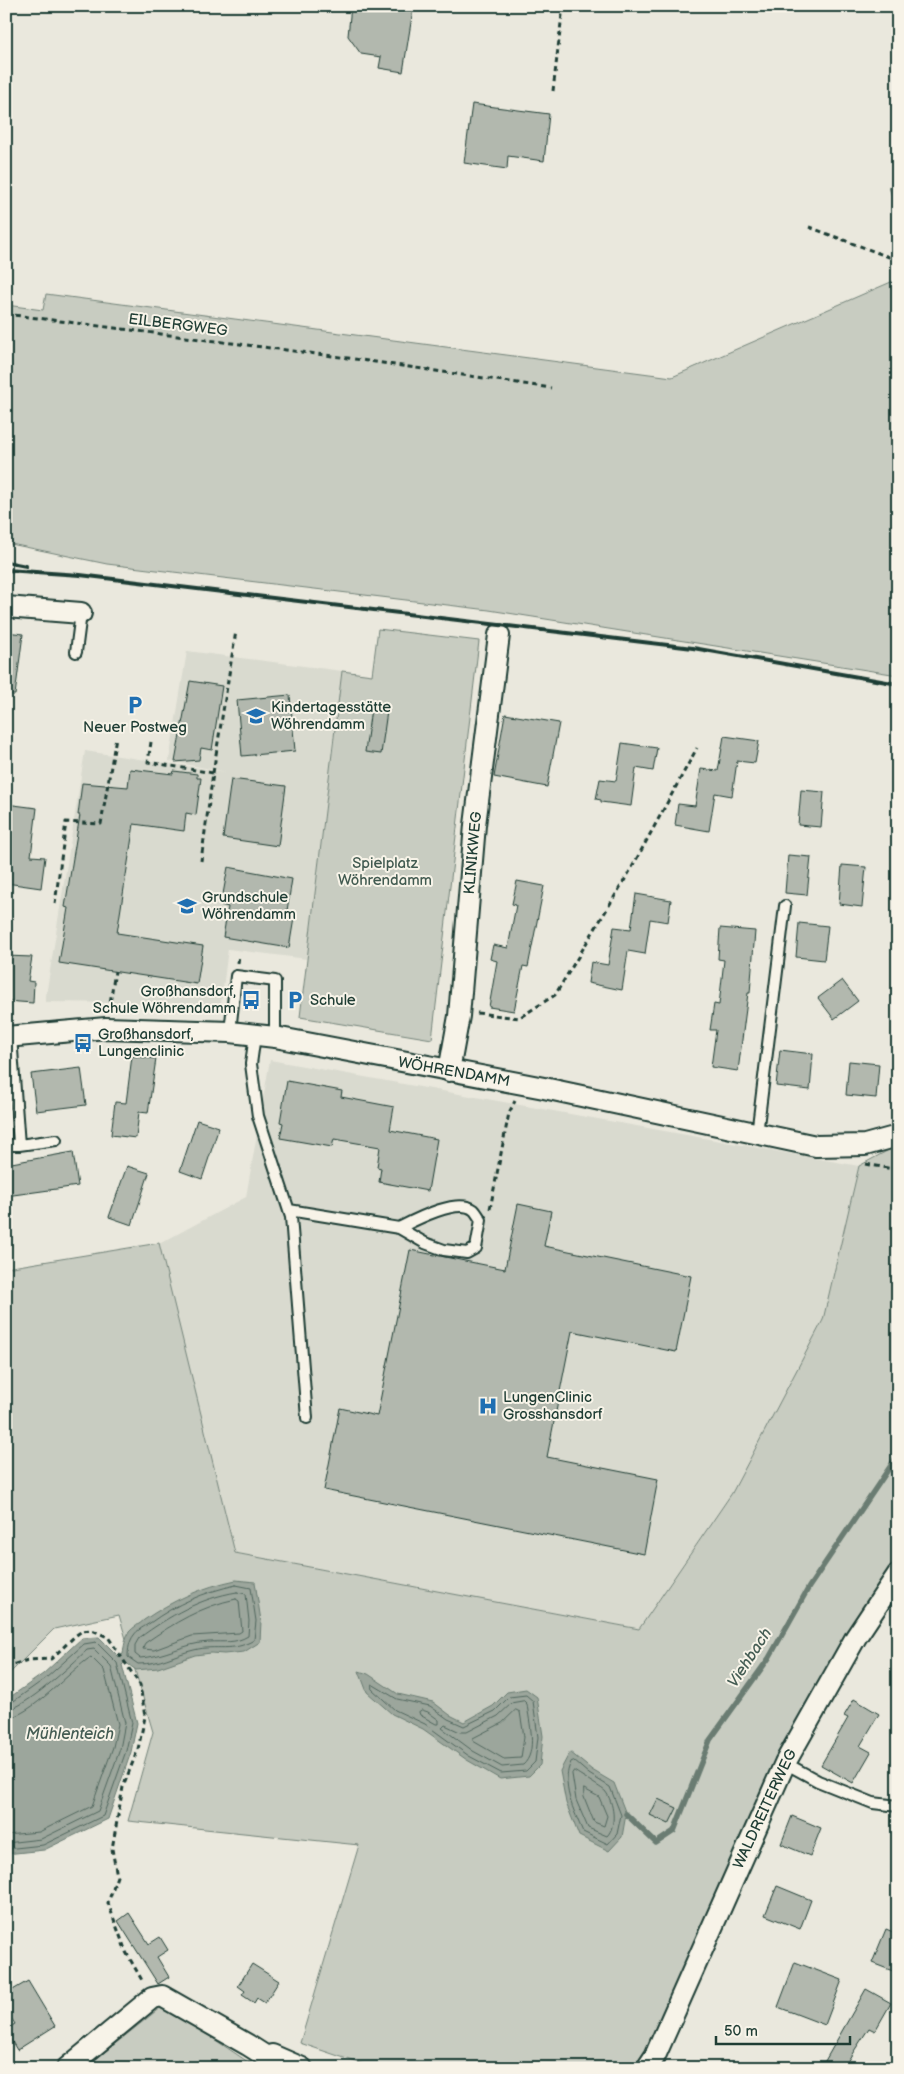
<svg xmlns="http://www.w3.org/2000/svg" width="904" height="2074" viewBox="0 0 904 2074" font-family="'Balsamiq Sans',sans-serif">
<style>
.built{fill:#d9dacf}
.green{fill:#c8ccc1;stroke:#74847a}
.water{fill:#9ca69c;stroke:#6a7c72}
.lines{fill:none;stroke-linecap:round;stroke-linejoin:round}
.shore{stroke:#51675e;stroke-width:1}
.stream{stroke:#6a7c72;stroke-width:5.5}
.building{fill:#b2b8ae;stroke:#1f3d34}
.service-casing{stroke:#1f3d34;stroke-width:14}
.minor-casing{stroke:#1f3d34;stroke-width:24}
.path{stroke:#1f3d34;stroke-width:3;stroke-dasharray:5 4;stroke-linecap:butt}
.service{stroke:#f7f3e8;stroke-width:10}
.minor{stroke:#f7f3e8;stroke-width:20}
.rail{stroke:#1f3d34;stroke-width:4}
.labels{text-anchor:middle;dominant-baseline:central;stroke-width:4;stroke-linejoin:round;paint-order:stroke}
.street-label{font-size:15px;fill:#1f3d34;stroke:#f7f3e8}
.poi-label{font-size:15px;fill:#1f3d34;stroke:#f7f3e8;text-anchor:start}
.park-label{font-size:15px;fill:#415a50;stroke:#f7f3e8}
.water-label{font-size:16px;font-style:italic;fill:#445c53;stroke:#f7f3e8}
</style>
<rect width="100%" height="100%" fill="#eae8dd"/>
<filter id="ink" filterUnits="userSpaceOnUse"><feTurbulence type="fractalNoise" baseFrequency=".02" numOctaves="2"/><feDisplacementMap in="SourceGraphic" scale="10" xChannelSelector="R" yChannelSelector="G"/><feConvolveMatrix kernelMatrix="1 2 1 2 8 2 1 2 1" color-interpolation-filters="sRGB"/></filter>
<g filter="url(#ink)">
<path class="built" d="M187,651L342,671L307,959L228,949L221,1004L45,1002L85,751L226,772L169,761Z
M270,1060L859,1166L824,1320L732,1493L639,1629L235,1553L159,1244L246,1197Z"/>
<path class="green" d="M898,279V675L489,610L107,564L6,543V305L43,310L46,294L672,377Z
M378,629L479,641L432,1039L300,1017L342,671L372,675Z
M898,1145V1574L856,1637L655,2056L629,2068H374L300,2043L359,1845L128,1821L153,1732L119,1615L54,1629L6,1677V1268L159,1243L235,1553L639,1629L732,1493L823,1320L859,1166Z
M161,2007L211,2037L257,2068H85Z"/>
<path class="water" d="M898,182V203H894L889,187Z
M236,1580L255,1582L261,1621L260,1642L244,1652L224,1654L211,1653L195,1655L158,1668L136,1670L125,1662L122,1665L137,1723L131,1752L108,1819L44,1850L6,1854V1700L43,1674L82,1638L99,1637L119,1657L123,1654C124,1646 125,1639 129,1632C133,1627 140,1624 144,1620C173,1600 202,1587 236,1580Z
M359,1671L368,1674L398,1694L433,1702L450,1715L464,1722L493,1706L507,1692L526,1689L537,1697L543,1736L540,1765L529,1776L500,1779L467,1760L423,1729L392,1714L367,1692Z
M570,1752L592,1770L614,1783L626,1814L622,1837L609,1851L579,1836L566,1803L560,1771Z"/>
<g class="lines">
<path class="shore" d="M236,1585L251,1588L256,1621L254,1640C232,1653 217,1644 194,1650C172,1655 162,1664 138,1664L128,1657C128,1650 129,1641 134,1635C137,1630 145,1626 150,1623C176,1604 204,1592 236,1585Z
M237,1592L246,1594L249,1621L248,1636C235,1644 224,1641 209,1642C185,1643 164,1657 140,1658L135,1654V1645L139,1638C169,1616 200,1598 237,1592Z
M236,1599L239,1601L242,1631L239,1633L192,1636L154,1650L143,1649L145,1643C174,1623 202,1606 236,1599Z
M372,1684L397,1699L430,1706L448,1719L464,1726L495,1711L509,1697L526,1695L533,1701L538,1737L535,1762L526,1771L501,1773L469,1756L425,1724L395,1710L372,1689Z
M524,1701L527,1704C529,1722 538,1752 523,1765L502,1767L473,1751L442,1728L445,1725L460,1732H467L498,1716L512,1703Z
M6,1704L11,1703L46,1678L84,1644L96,1642L117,1663L132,1723L126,1751L103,1816L43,1845L6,1849
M6,1710C25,1709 72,1664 87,1650L94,1649L111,1666L125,1723L120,1749L98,1811L41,1839L6,1843
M422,1710L428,1712L439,1720V1724H436L420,1715L419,1712Z
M516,1710L520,1712L524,1737L521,1758L504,1759L473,1741V1738L502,1723Z
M6,1718C31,1717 70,1670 91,1657L104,1670L118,1724L113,1747L92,1806L39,1832L6,1835
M574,1761L589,1774L610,1787L621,1815L617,1834L608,1844L583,1832C574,1811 560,1784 571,1762Z
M574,1771C577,1773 603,1789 605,1791C614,1802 617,1826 607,1836L588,1828L576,1800L572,1774Z
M584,1789L599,1797L607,1816L604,1826L594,1822L584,1797Z"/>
<path class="stream" d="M626,1814L656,1843L674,1831L710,1740L769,1658L809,1587L898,1455"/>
</g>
<path class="building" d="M351,6H391L413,10L403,72L379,68L381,57L361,54L348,36Z
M472,104L549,114L544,161L508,156L507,169L464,163Z
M6,632L23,634L15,695H6Z
M190,681L222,686L212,750L201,748L199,760L175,762Z
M290,695L295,751L242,756L237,700Z
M371,709L387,711L381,754L365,752Z
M505,714L559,723L547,787L494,777Z
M724,736L759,741L755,763L737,761L732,796L715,793L709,831L675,825L678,804L695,806L701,769L718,771Z
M622,743L657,748L653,771L636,768L631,806L601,802V800L596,799L600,779L616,781Z
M130,769L173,774L174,771L197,774V778H201L196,815L186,813L184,831L134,824L117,933L203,946L197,984L59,963L68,908L65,907L80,815H78L82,783L128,787Z
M231,779L286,786L278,846L223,838Z
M801,790L824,792L821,827L798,825Z
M6,804L37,808L31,856L45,857L41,888L6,883Z
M788,855L811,857L807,895L785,893Z
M842,865L866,867L862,907L839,904Z
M228,867L292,879L286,917L294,918L289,948L223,937L228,907L221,905Z
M517,881L544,886L528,967L523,966L514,1011L489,1007L497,961L490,959L493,945L508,948L516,905L512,904Z
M636,894L671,900L668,922L650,919L645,954L628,951L622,990L588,983L591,962L608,965L614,927L631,929Z
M799,923L828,926L824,960L796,957Z
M720,928L755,931L750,993H748L738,1071L711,1067L716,1030H710L714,1004L719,1005L724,960L718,959Z
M6,956L32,957L28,981L34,982L33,1003L6,1001Z
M842,980L858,1001L834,1019L818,998Z
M780,1050L813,1054L810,1090L776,1086Z
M132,1056L156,1059L148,1113L139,1112L136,1138L111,1135L115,1102L126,1103Z
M849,1061L879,1064L876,1098L846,1095Z
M81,1068L86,1105L36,1111L31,1074Z
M287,1081L342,1091L341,1097L394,1107L390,1130L437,1139L428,1191L379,1182L381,1168L377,1167L380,1147L334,1139L332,1147L280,1138L283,1123L280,1122Z
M197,1120L219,1127L202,1179L180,1171Z
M73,1152L78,1186L6,1196V1164Z
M127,1166L149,1173L132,1225L109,1217Z
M518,1204L551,1211L544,1246L691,1276L676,1352L572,1331L547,1457L658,1479L644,1554L324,1490L340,1408L377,1416L410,1250L505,1269Z
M854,1699L879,1714L860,1746L871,1752L853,1783L821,1765L848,1718L844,1716Z
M658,1799L677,1808L669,1824L650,1815Z
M792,1816L821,1828L810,1856L781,1844Z
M777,1886L811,1900L800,1929L765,1915Z
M129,1913L149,1944L160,1937L168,1950L157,1957L169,1977L158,1984L118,1921Z
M886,1929L898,1934V1973L872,1963Z
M795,1962L842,1980L825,2025L778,2007Z
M252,1964L279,1981L265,2003L257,1998L254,2003L242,1995L245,1991L238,1986Z
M28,1981L55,2026L17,2050L6,2032V2029L15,2024L6,2010V1994Z
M866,1989L891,2003L875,2031L869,2028L843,2068H821Z"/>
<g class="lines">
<g class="service-casing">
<path id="service" d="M76,652L81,613
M230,1032L236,976L275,981V1037
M255,1035L251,1064L258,1116L291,1217L307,1418
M11,1036L19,1145L56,1140
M757,1134L785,906
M6,1145H19
M289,1210L399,1228L425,1243L444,1250L467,1253L476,1248L481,1220C479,1217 476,1212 474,1210C458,1197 415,1220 399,1228
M785,1763L818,1781L873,1803L898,1806"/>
</g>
<g class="minor-casing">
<path id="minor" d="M6,607L81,613
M6,1037L106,1028L230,1032L275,1037L544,1088L816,1146L865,1145L898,1136
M449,1071L459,1016L475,825L499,635
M272,2055L302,2068
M67,2068L152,1998L162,1996L248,2045L284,2068
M647,2068L655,2056L785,1763L856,1637L898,1574"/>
</g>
<path class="path" d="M553,91L563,6
M809,227L889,257L898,256
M6,314L348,358L551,388
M151,742L148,762L213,773L201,861
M213,773L236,631
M55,904L66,822L101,824L116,737
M238,963L239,955
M109,1010L115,971
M477,1013L519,1018L555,995L630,871L697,748
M866,1164L898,1170
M490,1209L509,1113L515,1101
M6,1667L28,1660L51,1659L75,1636L82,1631L92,1630L108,1637L140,1685L145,1717L138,1749L123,1787L112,1849L117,1876L108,1903L126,1952L143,1982"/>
<use href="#service" class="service"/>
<use href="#minor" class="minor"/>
<path class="rail" d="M6,562L26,566
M6,570L80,575L693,648L898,684"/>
</g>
</g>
<defs>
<g id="parking-bare" transform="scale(1.5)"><path d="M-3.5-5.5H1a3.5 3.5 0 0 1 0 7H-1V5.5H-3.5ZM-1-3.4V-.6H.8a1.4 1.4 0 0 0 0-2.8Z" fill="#1f6fb2" stroke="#f7f3e8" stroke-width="2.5" paint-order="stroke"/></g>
<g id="school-bare" transform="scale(1.5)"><path d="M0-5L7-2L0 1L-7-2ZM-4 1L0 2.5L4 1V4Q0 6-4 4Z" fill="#1f6fb2" stroke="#f7f3e8" stroke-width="2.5" paint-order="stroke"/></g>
<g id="bus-bare" transform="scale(1.5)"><path d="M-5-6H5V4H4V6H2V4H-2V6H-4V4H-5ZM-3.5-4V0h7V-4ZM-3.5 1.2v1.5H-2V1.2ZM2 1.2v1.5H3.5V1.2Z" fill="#1f6fb2" stroke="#f7f3e8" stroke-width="2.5" paint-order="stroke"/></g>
<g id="hospital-bare" transform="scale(1.5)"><path d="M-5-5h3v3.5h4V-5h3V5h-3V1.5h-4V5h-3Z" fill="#1f6fb2" stroke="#f7f3e8" stroke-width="2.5" paint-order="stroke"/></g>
</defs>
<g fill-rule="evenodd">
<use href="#parking-bare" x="135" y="705"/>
<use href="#school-bare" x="256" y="716"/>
<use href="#school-bare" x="187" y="906"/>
<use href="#bus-bare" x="251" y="1000"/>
<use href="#parking-bare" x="295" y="1000"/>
<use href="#bus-bare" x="83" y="1043"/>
<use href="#hospital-bare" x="488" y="1406"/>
</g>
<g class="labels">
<g class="street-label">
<text transform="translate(178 325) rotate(7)">EILBERGWEG</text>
<text transform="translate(473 853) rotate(-85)">KLINIKWEG</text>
<text transform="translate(454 1072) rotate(10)">WÖHRENDAMM</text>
<text transform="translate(765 1809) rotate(-65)">WALDREITERWEG</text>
</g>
<g class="poi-label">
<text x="271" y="707">Kindertagesstätte<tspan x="271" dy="17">Wöhrendamm</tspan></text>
<text x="135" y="727" text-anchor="middle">Neuer Postweg</text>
<text x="202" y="897">Grundschule<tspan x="202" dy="17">Wöhrendamm</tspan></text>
<text x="236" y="991" text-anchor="end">Großhansdorf,<tspan x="236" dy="17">Schule Wöhrendamm</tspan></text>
<text x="310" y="1000">Schule</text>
<text x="98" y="1034">Großhansdorf,<tspan x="98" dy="17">Lungenclinic</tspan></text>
<text x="503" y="1397">LungenClinic<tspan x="503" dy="17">Grosshansdorf</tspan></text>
</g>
<g class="park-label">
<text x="385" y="863">Spielplatz<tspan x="385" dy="17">Wöhrendamm</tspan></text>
</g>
<g class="water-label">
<text transform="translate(750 1658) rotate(-57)">Viehbach</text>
<text x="70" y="1734">Mühlenteich</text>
</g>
</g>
<rect width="904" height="2074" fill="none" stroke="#f7f3e8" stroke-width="25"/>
<rect x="12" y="12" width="879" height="2049" fill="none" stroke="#1f3d34" stroke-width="2" filter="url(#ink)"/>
<path d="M716 2036v8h134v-8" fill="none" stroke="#1f3d34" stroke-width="2.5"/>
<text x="724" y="2036" font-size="15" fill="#1f3d34" stroke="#f7f3e8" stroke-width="4" paint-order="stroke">50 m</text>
</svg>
